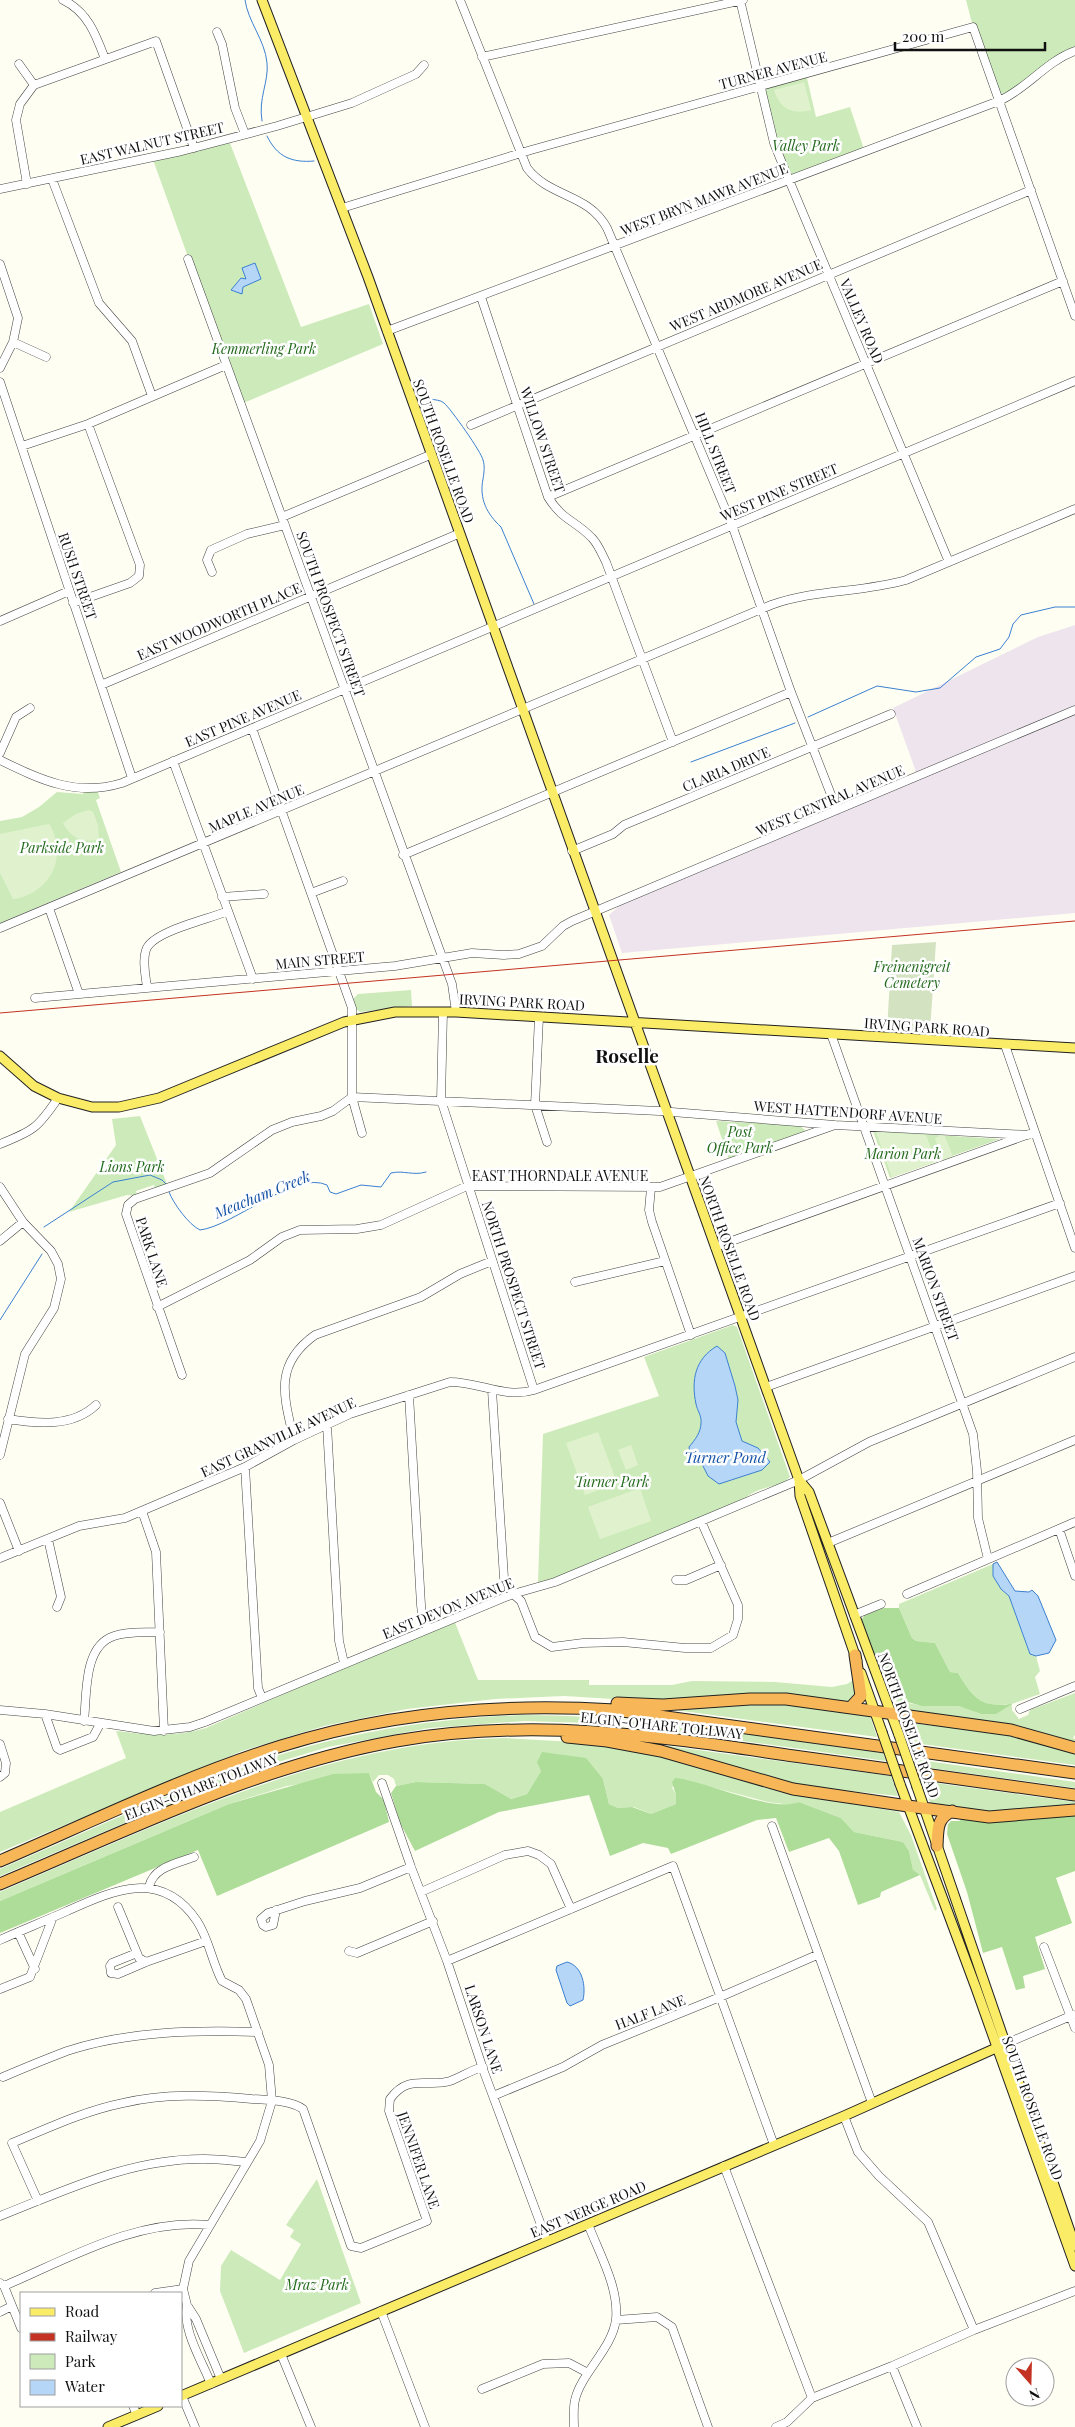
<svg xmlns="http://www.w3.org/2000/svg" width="1075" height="2427" viewBox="0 0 1075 2427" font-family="'Playfair Display',serif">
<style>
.industrial{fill:#eee4ee}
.green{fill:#cdebba}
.forest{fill:#aedc99}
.cemetery{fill:#d3e3c2}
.pitch{fill:#e0f2cd}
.water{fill:#b6d6f8;stroke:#3b80d1}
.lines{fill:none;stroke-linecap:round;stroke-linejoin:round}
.stream{stroke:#3b80d1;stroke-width:1}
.minor-casing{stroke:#434343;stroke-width:9}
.major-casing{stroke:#212121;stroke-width:11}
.highway-casing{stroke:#212121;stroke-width:13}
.minor{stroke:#fff;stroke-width:8}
.major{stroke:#fbec67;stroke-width:9}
.highway{stroke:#f7b759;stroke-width:11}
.rail{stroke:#c43223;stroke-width:1}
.major-bridge-casing{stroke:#212121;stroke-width:11;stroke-linecap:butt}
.major-bridge{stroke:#fbec67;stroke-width:9}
.labels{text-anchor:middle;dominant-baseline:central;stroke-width:5;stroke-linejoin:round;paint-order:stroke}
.street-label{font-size:14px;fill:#101010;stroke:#fff}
.park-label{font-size:14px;font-style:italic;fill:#236a1d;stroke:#fff}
.water-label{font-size:15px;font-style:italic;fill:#1552a6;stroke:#fff}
.district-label{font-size:19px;font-weight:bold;fill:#101010;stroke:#fff}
</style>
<rect width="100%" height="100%" fill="#fffef3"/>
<path class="industrial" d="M1075,625V913L622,953L609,915L619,906L916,781L915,769L893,708L1038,637Z"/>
<path class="green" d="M966,0H1075V51L1012,91L1000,94L973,27Z
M806,74L816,117L850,107L865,152L789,181L761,86Z
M228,138L301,327L369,304L383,344L241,404L152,157Z
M97,790L100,798L96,800L121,872L0,923V821L22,817L39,807L57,792L83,794L84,791Z
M411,990L412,1006L360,1012L356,1009L353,999L358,994Z
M140,1116L167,1184L156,1191L154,1185L136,1191L137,1196L127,1195L69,1212L116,1145L112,1119Z
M716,1121L799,1125L805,1130L804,1132L729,1160Z
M873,1131L1000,1139L890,1178Z
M733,1325L737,1327L790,1477C780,1489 756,1485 744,1500L547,1582H538L543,1434L659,1396L644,1357Z
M993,1564V1576L1001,1589L1009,1596L1028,1649L1030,1654L1036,1656L1040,1671L1035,1677L1040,1694L1012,1704V1710L1019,1719L1028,1715L1030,1710L1075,1693V1735L1073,1738L1075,1739V1745L1033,1731L981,1720L904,1709L896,1703L889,1689C909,1714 933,1701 959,1706C966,1707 974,1712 981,1714L1010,1704C981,1708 972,1697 958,1673L950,1672L935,1643L916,1641L912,1638L899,1608V1604Z
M454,1620L478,1680H589V1685H672L692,1681L775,1682L832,1687L847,1684L855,1679L857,1696L849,1702L772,1693L663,1702L564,1696L495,1699L407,1709L324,1726L242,1751L0,1852V1812L126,1758L116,1731C148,1735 175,1737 206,1728Z
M771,1703L870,1716L877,1737L675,1710Z
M525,1715C645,1715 764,1737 883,1753L886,1761L622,1724L525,1721L429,1728L328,1747L265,1766L195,1793L0,1876V1869C87,1832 174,1790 264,1760C348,1732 436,1718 525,1715Z
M903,1722L1022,1736L1075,1752V1765L907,1742Z
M505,1738L592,1743L640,1751L789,1792L899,1812L911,1835L937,1909L935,1911L920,1875L913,1871L909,1851L903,1842L854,1832L841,1818L799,1802L791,1805L768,1802L689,1781L672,1787L676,1795V1804L651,1814L634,1807L618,1808L609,1804L603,1779L541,1771L527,1794L510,1799L485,1784L416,1782L396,1786L394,1779L388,1775H379L373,1782L369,1773L287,1786L229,1804L0,1901V1892C163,1823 325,1741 505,1738Z
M631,1741L891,1776L898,1796L794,1785Z
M913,1759L1075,1782V1788L916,1766Z
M921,1781L1075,1802V1807L996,1813L931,1804Z
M317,2179L361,2303L244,2353L220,2291L221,2266L231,2250L280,2280L301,2244L290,2237L294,2230L286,2225Z"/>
<path class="forest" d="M884,1608H899L912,1638L916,1641L935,1643L950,1672L958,1673C973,1698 981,1708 1012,1704L996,1714H981L959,1706H922L897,1699L889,1689L861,1621L865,1614Z
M542,1752L586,1758L603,1779L609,1804L618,1808L632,1807L651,1814L676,1804V1795L672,1782L675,1778C707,1781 771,1813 799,1802L841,1818L854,1832L903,1842L909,1851L913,1870L920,1875L881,1892L880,1897L858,1905L839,1851L829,1838L789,1852L776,1818L757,1820L671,1854L668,1848L643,1843L610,1856L589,1795L499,1812L415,1851L400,1823L391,1793L396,1786L416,1782L485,1784L511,1799L527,1794L541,1771L537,1762Z
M369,1773L376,1792L384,1800L389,1822L217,1896L198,1850L0,1933V1901L229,1804L333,1774Z
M1075,1815V1871L1056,1878L1072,1923L1035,1937L1045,1969L1023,1976L1025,1988L1016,1990L1002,1947L983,1953L967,1892L947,1834L948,1824L951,1821H959L964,1818L1005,1821Z"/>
<path class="cemetery" d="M936,942L930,1032L887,1030L892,945Z"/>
<path class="pitch" d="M804,82L811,110C792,115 780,109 774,90Z
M89,810L93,812L98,825L99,839C83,844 70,837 63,823L76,814Z
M49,824C69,856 50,894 13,899L0,873V834Z
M876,1132L926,1135L936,1162L892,1177Z
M944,1134L953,1157L943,1161L935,1138Z
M598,1432L617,1483L585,1495L566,1443Z
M631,1445L638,1465L626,1470L618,1450Z
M640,1488L651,1521L600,1539L588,1507Z"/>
<path class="water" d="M255,263L261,279L243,287L242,294L231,290L241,278L246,279L242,268Z
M717,1346L725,1353L735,1386L738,1400L736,1422L742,1441L758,1448L770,1462L762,1470L719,1484L708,1476L697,1454L690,1453L689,1447C695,1440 701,1432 701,1423C702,1416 697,1410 696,1404C691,1380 695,1359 717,1346Z
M997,1562L1015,1591L1029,1592L1032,1590L1038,1596L1056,1640L1049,1653L1036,1656L1030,1654L1009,1596L1001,1589L993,1576V1564Z
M567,1962C583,1966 586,1987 583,2000L570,2006L567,2003L556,1970L557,1966Z"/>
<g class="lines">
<path class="stream" d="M245,0C248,22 265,40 267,63C269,82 258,98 262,121
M267,136C277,157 292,163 314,161
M430,399C435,400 441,400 444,403C451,409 482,453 483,460C485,466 484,473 483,479C479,499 487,514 501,527L534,604
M808,717L877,686L916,692L940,688L976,657L1000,649L1009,637L1013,624L1021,615L1055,607H1075
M691,762L795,723
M169,1192C173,1203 189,1225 200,1230C234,1226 295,1170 327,1185L330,1192L336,1194L361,1185L381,1187L391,1173C404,1170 413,1176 426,1172
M44,1227L113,1182L150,1175L162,1180L166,1184
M0,1320L42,1254"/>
<g class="minor-casing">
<path id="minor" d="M63,0C88,12 96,35 105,59
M460,0L527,168C550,198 588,193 607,228L732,525L791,692L837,810
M740,0L774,143L784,168L949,562
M217,32L222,44L235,108L245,134
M482,57L743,0
M19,64L34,85
M52,179L99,303L132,341L152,396
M27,184L16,120L20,104L34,85L156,41L194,148
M0,189L182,151L277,126L352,103L416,74L424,65
M342,208L531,150L973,27L1075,316
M188,259L452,984L456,1012
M0,264L18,318L13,342L0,368
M481,297L548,497C563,521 575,520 592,538C598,544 602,554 606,562L673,742
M387,331L999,101C1028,88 1045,62 1075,51
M13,342L46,357
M0,382L132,778
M471,425L1031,190
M22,446L88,424L226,365
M548,497L1063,281
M282,517L430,455
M212,572L207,560L211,550L247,534L285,525
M73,603L130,583L139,576L140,565L88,424
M0,621L69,591
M101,685L458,534
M252,728L352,1008V1097L362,1133
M0,753L16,717L30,708
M0,760C41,780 76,797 122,783L1075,381
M173,761L253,979
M572,851L613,834L624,825L891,714
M403,855L791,692
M311,893L343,881
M222,897L264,894
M49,908L79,994
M0,928L771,605C815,589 861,593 906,580L1075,509
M147,988C146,977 142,961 146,950C152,931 210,919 228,911
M35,998L395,966L472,953L504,955L519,954L542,946L563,926L572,921L1075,710
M443,1012L441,1100L534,1390
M539,1017L535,1105L547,1142
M831,1034L973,1434L977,1471L978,1518L988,1559
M1005,1045L1075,1248
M352,1097L659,1111L835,1125L1028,1135
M0,1144C33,1131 38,1128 58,1098
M0,1187L23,1222L51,1251L58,1264L61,1279L54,1308L25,1354L0,1455
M651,1188L649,1210L652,1222L691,1335
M0,1241L23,1222
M715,1247L1035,1132
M575,1282L665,1261
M157,1307L250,1260L282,1237L300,1230L357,1229L381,1225L467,1186L660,1187L835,1125
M182,1375L126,1214L128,1205L135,1199L210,1173L272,1130L292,1122L321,1116L333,1111L352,1097
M766,1387L1075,1276
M492,1390L504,1578L513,1594L521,1601L535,1637L552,1647L583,1643L623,1642L685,1648H711L733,1635L738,1619V1605L701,1521
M409,1395L421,1605L422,1614L428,1629
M8,1419C38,1424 73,1427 96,1405
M327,1425L339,1641L344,1663
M294,1440C284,1397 273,1365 315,1335L421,1297L460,1274L492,1261
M245,1467L258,1688L262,1698
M0,1503L19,1551
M142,1511L156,1552L164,1731
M1059,1529L1075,1576
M48,1539L61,1597L57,1607
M828,1543L1075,1440
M0,1558L79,1526L125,1518L245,1467L294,1440L350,1414L450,1382C480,1382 505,1399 534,1390L1060,1203
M676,1580H686L721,1565
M907,1594L1075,1522
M854,1615L881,1604
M1020,1709L1075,1686
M0,1710L45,1714L154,1731L190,1727L205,1722L513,1594L555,1582L694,1524L799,1480L869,1442L1075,1357
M45,1714L57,1748L60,1750L93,1737L100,1724
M84,1721C87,1695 83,1646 114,1636C128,1631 146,1633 160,1632
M0,1744L6,1763L5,1773L0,1777
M382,1783L411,1867L447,1961L484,2072L547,2241
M772,1826L872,2103
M149,1887C153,1867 178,1863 194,1857
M421,1892L505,1855L528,1851L539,1855L551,1864L571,1909
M118,1907L137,1953L139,1958L146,1962
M276,1910L273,1925L266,1927L263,1925L261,1919L268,1913L305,1901L360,1888L411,1867
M18,1932L35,1969
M0,1940C22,1930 45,1921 67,1911C114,1890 161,1868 197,1921C209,1939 212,1962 222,1981L239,1990L246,1999L269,2065L272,2101L260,2141L189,2261L183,2289L187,2305
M1044,1947L1075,2028
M349,1951L357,1953L433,1921
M137,1953L112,1963L110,1966L111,1973L118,1974L146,1962L206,1941
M447,1961L673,1866L774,2145
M0,1989L30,1977L53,1917
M1005,2044L1073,2015
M3,2077C24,2068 46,2059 67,2051C128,2031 195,2030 258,2032
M493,2096L563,2067L602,2045L720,1997L817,1955
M844,2116L858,2152L879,2176L928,2222L974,2330
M724,2166L812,2398
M38,2201L12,2143C48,2128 84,2111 123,2103C165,2093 209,2095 252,2099C267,2100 290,2100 303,2109L351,2246L361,2248L427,2221L389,2111L390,2099C409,2073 427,2088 450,2081C461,2077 471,2070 483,2067
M0,2216C66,2190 132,2158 205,2159C219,2159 234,2161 247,2162
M0,2283L4,2286L21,2328
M4,2286C68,2259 137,2218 209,2225
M155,2293L183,2289
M381,2311L425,2427
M0,2312L12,2306
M616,2320L657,2317L672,2327L708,2427
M281,2354L311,2427
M892,2366L917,2427
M211,2384C202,2361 182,2330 187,2305L196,2319L221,2379
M482,2389L543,2364L569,2363L588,2373
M182,2396L195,2427
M133,2406L137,2415
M574,2427C574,2419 573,2408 575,2400C581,2373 613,2348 616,2319C619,2287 599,2253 588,2224
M776,2427L787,2422L812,2398L892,2366L974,2330L1075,2291"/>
</g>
<g class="major-casing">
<path id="major" d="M262,0L368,277L780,1427L799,1480L800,1496L857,1661
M0,1056L34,1086L58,1098L92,1107H119L159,1098L344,1022L395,1012H456L1075,1048
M799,1480L809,1492L899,1735
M861,1673L882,1732
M900,1784L976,1988L1075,2266
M917,1787L1075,2246
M181,2396L844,2116L1005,2044
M108,2427L158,2406"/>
</g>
<g class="highway-casing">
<path id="highway" d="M617,1703L663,1705L750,1699H786L1011,1730L1075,1748
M851,1707L861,1696L855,1655
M567,1737L607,1741L661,1751L793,1789L908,1806L989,1817L1075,1810
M937,1846C938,1830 936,1819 952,1811
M0,1861C93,1821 185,1776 281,1746C389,1712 502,1703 615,1710L1075,1773
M0,1884C129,1830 257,1766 396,1741C535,1717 657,1736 794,1756C888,1769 981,1782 1075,1795"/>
</g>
<use href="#minor" class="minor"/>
<use href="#major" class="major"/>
<use href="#highway" class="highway"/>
<path class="rail" d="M0,1013L1075,921"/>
<g class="major-bridge-casing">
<path id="major-bridge" d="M882,1732L900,1784
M899,1735L917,1787"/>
</g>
<use href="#major-bridge" class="major-bridge"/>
</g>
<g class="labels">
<g class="street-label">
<text transform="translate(773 70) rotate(-15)">TURNER AVENUE</text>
<text transform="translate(152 143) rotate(-13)">EAST WALNUT STREET</text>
<text transform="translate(704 199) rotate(-21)">WEST BRYN MAWR AVENUE</text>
<text transform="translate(746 295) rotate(-23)">WEST ARDMORE AVENUE</text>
<text transform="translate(862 321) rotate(67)">VALLEY ROAD</text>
<text transform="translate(543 440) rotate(71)">WILLOW STREET</text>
<text transform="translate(444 451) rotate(70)">SOUTH ROSELLE ROAD</text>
<text transform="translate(716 453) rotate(68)">HILL STREET</text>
<text transform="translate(779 492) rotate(-23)">WEST PINE STREET</text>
<text transform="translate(78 576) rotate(71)">RUSH STREET</text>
<text transform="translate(331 614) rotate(70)">SOUTH PROSPECT STREET</text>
<text transform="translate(219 621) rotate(-23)">EAST WOODWORTH PLACE</text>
<text transform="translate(243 718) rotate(-23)">EAST PINE AVENUE</text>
<text transform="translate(726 769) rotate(-23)">CLARIA DRIVE</text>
<text transform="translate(830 800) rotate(-23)">WEST CENTRAL AVENUE</text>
<text transform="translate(256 808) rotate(-23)">MAPLE AVENUE</text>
<text transform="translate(320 960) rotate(-5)">MAIN STREET</text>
<text transform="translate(522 1002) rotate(3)">IRVING PARK ROAD</text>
<text transform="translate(927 1027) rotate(4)">IRVING PARK ROAD</text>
<text transform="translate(848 1112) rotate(4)">WEST HATTENDORF AVENUE</text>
<text x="560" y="1175">EAST THORNDALE AVENUE</text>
<text transform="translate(730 1248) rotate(70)">NORTH ROSELLE ROAD</text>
<text transform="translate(152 1252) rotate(72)">PARK LANE</text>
<text transform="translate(514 1285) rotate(72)">NORTH PROSPECT STREET</text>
<text transform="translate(936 1289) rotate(70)">MARION STREET</text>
<text transform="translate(278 1437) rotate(-25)">EAST GRANVILLE AVENUE</text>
<text transform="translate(448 1608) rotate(-22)">EAST DEVON AVENUE</text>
<text transform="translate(662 1725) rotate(6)">ELGIN-O'HARE TOLLWAY</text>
<text transform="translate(909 1725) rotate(70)">NORTH ROSELLE ROAD</text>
<text transform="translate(201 1786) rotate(-21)">ELGIN-O'HARE TOLLWAY</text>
<text transform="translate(650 2012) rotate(-21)">HALF LANE</text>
<text transform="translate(484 2029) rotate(72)">LARSON LANE</text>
<text transform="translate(1033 2108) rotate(70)">SOUTH ROSELLE ROAD</text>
<text transform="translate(419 2160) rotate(71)">JENNIFER LANE</text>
<text transform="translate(588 2209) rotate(-23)">EAST NERGE ROAD</text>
</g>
<g class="park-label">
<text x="806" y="145">Valley Park</text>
<text x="264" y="348">Kemmerling Park</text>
<text x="62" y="847">Parkside Park</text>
<text x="912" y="966">Freinenigreit<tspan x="912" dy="16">Cemetery</tspan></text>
<text x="740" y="1131">Post<tspan x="740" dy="16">Office Park</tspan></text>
<text x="903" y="1153">Marion Park</text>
<text x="132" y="1166">Lions Park</text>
<text x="612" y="1481">Turner Park</text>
<text x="317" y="2284">Mraz Park</text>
</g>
<g class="water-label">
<text transform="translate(262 1194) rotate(-22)">Meacham Creek</text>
<text x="725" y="1457">Turner Pond</text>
</g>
<g class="district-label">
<text x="627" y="1055">Roselle</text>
</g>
</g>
<rect x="20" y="2292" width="162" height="115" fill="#ffffff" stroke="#9f9f9f"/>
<rect x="30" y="2308" width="25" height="8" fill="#fbec67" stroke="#9f9f9f"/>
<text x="65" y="2317" font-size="15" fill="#101010">Road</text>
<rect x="30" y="2333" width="25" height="8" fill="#c43223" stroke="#9f9f9f"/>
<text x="65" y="2342" font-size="15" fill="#101010">Railway</text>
<rect x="30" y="2354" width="25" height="15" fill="#cdebba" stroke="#9f9f9f"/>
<text x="65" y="2367" font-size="15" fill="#101010">Park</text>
<rect x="30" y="2380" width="25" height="15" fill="#b6d6f8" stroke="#9f9f9f"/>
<text x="65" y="2392" font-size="15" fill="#101010">Water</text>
<g transform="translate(1030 2382) rotate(160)"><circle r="24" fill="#ffffff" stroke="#9f9f9f"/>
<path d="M0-4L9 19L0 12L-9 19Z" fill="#c43223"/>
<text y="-8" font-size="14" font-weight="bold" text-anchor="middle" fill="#101010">N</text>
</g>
<path d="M895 42v8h150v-8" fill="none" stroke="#101010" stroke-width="2.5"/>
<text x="902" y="42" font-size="15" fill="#101010" stroke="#ffffff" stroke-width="4" paint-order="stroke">200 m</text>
</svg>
